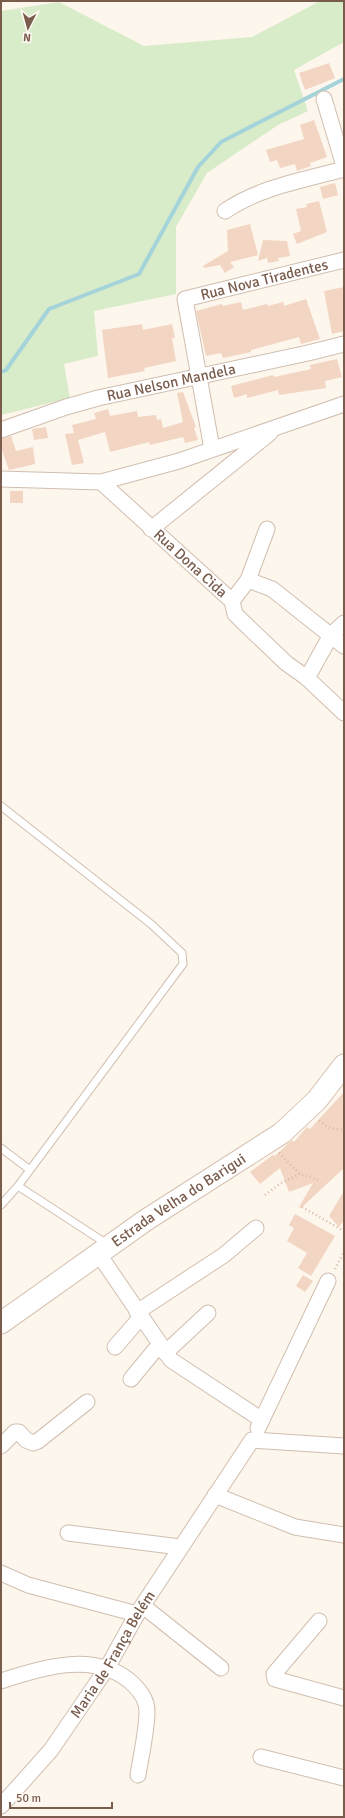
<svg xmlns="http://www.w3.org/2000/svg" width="345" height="1818" viewBox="0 0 345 1818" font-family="Signika,sans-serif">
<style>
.green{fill:#d8ecc9}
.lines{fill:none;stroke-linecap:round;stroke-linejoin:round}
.stream{stroke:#a5d3da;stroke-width:4}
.building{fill:#f3d5c3}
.lane-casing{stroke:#d1beb0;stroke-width:9}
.street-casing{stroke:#d1beb0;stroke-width:17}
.secondary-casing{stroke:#d6c0b0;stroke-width:23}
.path{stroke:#d9b8a5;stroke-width:2.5;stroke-dasharray:1 3;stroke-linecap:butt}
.lane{stroke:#fff;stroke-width:7}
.street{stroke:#fff;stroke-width:15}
.secondary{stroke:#fff;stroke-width:21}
.labels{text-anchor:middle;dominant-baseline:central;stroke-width:3;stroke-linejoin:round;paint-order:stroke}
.street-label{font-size:15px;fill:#7a5c4d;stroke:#fffaf3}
</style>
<rect width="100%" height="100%" fill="#fdf6ec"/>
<path class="green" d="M320,1H344V42L294,70L308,111L278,125L207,173L176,227V294L94,311L98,356L64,364L70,398L1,415V11L59,2L144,46L252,37Z"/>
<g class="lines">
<path class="stream" d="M1,372L6,370L49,309L139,274L198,167L221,142L344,79"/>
</g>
<path class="building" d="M329,63L335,78L305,90L299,73Z
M314,120L327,157L310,163L311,166L297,171L295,164L280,168L277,160L270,162L266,150L304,139L300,125Z
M335,183L338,195L323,199L320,187Z
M319,201L327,232L297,244L293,234L301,231L296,209L307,207L306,204Z
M250,224L258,255L230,262L234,267L225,273L220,265L204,268L203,266L228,251L227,230Z
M263,240L287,241L290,256L278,258L279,261L268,263L267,258L258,261Z
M344,287V331L332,334L324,291Z
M306,299L320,339L301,344L299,337L251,350V352L223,358L221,353L206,356L196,311L222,304L223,306L241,302L243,310L267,304L268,306L283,302L284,306Z
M142,324L143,330L172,324L175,338H172L176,361L144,368L145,371L108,378L102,330Z
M337,359L342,377L325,381L326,388L279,395L278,390L247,398V394L234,398L231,386L273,375L274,377L311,369L310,365Z
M183,392L196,427L194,428L198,440L185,443L183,437L150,445L149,442L110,452L105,432L78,440L84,463L72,465L65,434L74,433L72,425L96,419L94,413L108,409L110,416L137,411L138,417L156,415L157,420L161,419L163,428L183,422L177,393Z
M46,427L48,438L34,440L32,429Z
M11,436L16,451L33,447L35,464L9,470L1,447V439Z
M10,491H23V503H10Z
M344,1092V1168L301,1208L299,1207L313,1183L289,1192L280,1168L260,1184L250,1172L273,1155L275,1156L292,1140L294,1142L307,1127L310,1129Z
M344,1191V1220L339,1227L329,1216Z
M295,1214L335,1236L311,1276L298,1268L307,1253L287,1241L294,1228L289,1225Z
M303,1275L313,1281L305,1292L296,1286Z"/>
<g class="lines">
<g class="lane-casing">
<path id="lane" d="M1,806L151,924L182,953L183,964L18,1186L1,1205
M1,1148L30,1170
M18,1186L107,1244"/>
</g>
<g class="street-casing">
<g id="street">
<path d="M324,99L344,166"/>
<path d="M225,211C260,187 304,180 344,169"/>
<path id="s1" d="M1,430L66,407L98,398L308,353L344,344"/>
<path id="s2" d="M212,449L185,299L344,260"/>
<path d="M1,479L101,482L179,461L344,404"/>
<path id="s3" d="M101,482L232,601L235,614L241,620L286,663L307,678L344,713"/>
<path d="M151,529L270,433"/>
<path d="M248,580L272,589L344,646"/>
<path d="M232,601L248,580L267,529"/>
<path d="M307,678L331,635L344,623"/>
<path d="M98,1253L171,1360L262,1420"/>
<path d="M137,1312L224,1255L256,1228"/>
<path d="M115,1347L141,1317"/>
<path d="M165,1353L208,1313"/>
<path d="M131,1379L159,1345"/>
<path d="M258,1428L328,1281"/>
<path d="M1,1446L15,1432H19L26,1440L33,1443L38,1441L87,1402"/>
<path d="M215,1495L295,1527L344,1535"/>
<path d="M68,1533L180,1547"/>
<path d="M1,1573L28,1585L137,1614"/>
<path d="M143,1606L221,1668"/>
<path d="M319,1621L274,1674L275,1679L344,1698"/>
<path d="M1,1681C43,1667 98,1650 134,1685C141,1692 147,1701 147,1711C147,1730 141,1756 138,1775"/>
<path d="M261,1757L344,1778"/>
<path id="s4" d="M1,1806L51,1750L107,1668L137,1614L252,1440L344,1446"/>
</g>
</g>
<g class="secondary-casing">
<g id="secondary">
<path id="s5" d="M1,1323L146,1220L282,1133L317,1100L344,1065"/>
</g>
</g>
<path class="path" d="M319,1121L330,1128L344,1130
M279,1153L300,1174L318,1180
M265,1195L281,1183L300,1174
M302,1207L344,1231
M335,1269L344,1252"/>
<use href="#lane" class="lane"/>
<use href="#street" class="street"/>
<use href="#secondary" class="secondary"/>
</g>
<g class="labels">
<g class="street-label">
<text stroke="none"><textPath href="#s2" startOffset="234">Rua Nova Tiradentes</textPath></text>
<text stroke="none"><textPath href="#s1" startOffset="177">Rua Nelson Mandela</textPath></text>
<text stroke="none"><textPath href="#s3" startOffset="121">Rua Dona Cida</textPath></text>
<text stroke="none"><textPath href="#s5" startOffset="216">Estrada Velha do Barigui</textPath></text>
<text stroke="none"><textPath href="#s4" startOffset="189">Maria de França Belém</textPath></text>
</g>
</g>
<rect width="345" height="1818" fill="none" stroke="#7a5c4d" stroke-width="4"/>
<g transform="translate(28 28) rotate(186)" stroke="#fffaf3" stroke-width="3" paint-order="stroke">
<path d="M0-3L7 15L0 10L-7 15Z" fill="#7a5c4d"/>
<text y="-6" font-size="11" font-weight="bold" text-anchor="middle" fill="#7a5c4d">N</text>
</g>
<path d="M10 1802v6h102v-6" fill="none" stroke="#7a5c4d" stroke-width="2"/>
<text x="16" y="1802" font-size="12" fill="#7a5c4d" stroke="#fffaf3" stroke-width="3" paint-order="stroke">50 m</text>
</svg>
